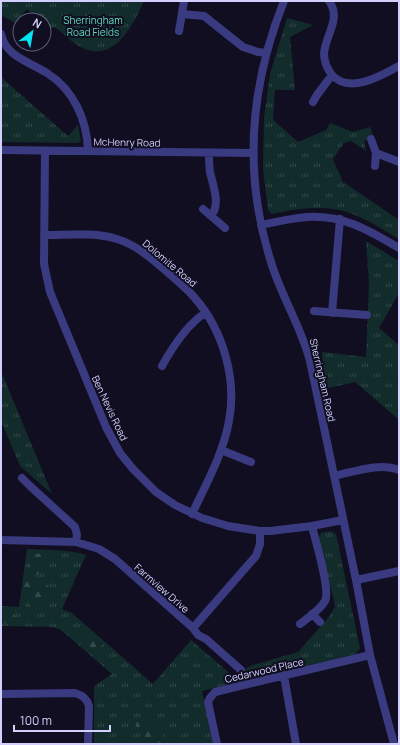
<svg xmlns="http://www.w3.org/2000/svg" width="400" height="745" viewBox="0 0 400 745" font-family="Manrope,sans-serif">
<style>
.grass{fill:url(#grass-tufts)}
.forest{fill:url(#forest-firs)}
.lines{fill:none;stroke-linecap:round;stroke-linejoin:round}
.minor{stroke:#3a3a80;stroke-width:8}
.labels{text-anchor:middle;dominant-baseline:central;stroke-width:4;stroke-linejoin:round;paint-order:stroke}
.park-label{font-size:10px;fill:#5eddb8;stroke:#110e22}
.street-label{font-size:10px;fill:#d4d0fe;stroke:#110e22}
</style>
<defs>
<pattern id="grass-tufts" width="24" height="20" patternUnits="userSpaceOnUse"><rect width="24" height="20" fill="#112c2a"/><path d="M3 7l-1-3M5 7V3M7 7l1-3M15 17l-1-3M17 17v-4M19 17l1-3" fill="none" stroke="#334a4a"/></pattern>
<pattern id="forest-firs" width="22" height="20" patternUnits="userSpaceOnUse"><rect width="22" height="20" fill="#112c2a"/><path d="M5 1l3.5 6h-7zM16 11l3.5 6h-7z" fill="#334a4a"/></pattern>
</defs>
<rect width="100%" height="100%" fill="#110e22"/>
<path class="grass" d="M1,1H144C134,23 116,61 85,49C74,45 64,34 55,27L50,29L44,23V20H40L27,9L15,23L1,15Z
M287,18L313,25L290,37L295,90H275L273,120L298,142L326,130L330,123L353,132L370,127L374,137L364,141L366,151L351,141L344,143L333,159C335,166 341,174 342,181L399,220V239C385,231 370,221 355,215C329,204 299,208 272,214L268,210L263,169L264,118L270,74Z
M1,77L68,136L78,125L81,141L78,143L1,142Z
M366,241L399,261V293L379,328L399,345V417L398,419L355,382L325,389L322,352L366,357L369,284Z
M1,371L52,494L20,466L1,421Z
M331,531L336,534L360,648L356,654L202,691L213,744H94V686L112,674L61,630L53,627L1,626V606L19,607L27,549C47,550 67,549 86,555L62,609L72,613L153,684L191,640L234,677L250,666L298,652L328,618L335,607L334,600L318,538L321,533Z"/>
<path class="forest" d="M34,552L38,554L42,553L47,557L46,567C41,570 39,574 34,577L35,580L47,585L51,589L49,594L50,599L36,608L29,607L27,602L33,598L35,594L30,591L24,595C21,587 27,584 28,577C29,570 27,562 28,555Z
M22,607L26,609L13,613L19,622L16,624L1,622V611L7,608Z
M87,629L102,641V645L95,650L89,651L85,648L87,645H89L91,641C86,637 84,635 87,629Z
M142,719C149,722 159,729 163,735V738L167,742L166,744H156C149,736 142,738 135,728L137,721Z"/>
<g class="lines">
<path class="minor" d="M284,1C250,86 243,174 271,262C281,296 301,326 310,361L356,580L370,655L394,744
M329,1C342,19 325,35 324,54C324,61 327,68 331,74C349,95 381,76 399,66
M182,14L204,16L243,47L258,52L266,53
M179,31L184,1
M1,34C6,57 30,62 47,73C74,90 87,120 88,151
M313,102L317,95L332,75
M371,139L376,153L375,166
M1,150L253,153
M45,151L44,264L50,292L106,427L120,453L133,469L156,492L175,505L202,518L228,526L260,531H270L312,526L343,520
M209,153C209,159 209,166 210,172C213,186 221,204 211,216
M376,153L399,162
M203,209L225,228
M261,225C276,222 292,218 307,217C344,215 368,230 399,248
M44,235C68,235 94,232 117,239C136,245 150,257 165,270C175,279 185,287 194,297C223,330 237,378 229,421C223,454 206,484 192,514
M314,311L367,315
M332,313L340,219
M162,366C172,348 188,324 205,313
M221,450L251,462
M334,476C354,472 379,462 399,470
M22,478L30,486L75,527L77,535L76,542
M1,540L76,542L99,549L115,559L193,628L198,635L206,639L241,670
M356,580L399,571
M312,614L320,622
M300,624C308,618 320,610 325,601C331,590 315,540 312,526
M193,628L256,556L260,544V531
M284,676L296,744
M1,694L75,693C82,695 87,699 89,706L88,744
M217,744L208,702L210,698L215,692L370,655"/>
</g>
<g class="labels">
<g class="park-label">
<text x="93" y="20">Sherringham<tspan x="93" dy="12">Road Fields</tspan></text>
</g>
<g class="street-label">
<text transform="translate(127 142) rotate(1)">McHenry Road</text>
<text transform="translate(170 263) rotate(40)">Dolomite Road</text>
<text transform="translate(323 380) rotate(77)">Sherringham Road</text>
<text transform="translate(110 408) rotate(65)">Ben Nevis Road</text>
<text transform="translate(162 588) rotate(41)">Farmview Drive</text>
<text transform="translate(264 670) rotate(-13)">Cedarwood Place</text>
</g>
</g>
<rect width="400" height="745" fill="none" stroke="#d4d0fe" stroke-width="4"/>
<g transform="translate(32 32) rotate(31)"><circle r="19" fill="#110e22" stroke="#5f5c7a"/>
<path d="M0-3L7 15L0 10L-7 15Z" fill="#05e6f5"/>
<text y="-6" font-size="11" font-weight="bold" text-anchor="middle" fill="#d4d0fe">N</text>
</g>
<path d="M14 725v6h96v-6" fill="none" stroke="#d4d0fe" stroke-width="2"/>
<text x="20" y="725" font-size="12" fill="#d4d0fe" stroke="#110e22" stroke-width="3" paint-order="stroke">100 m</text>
</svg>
